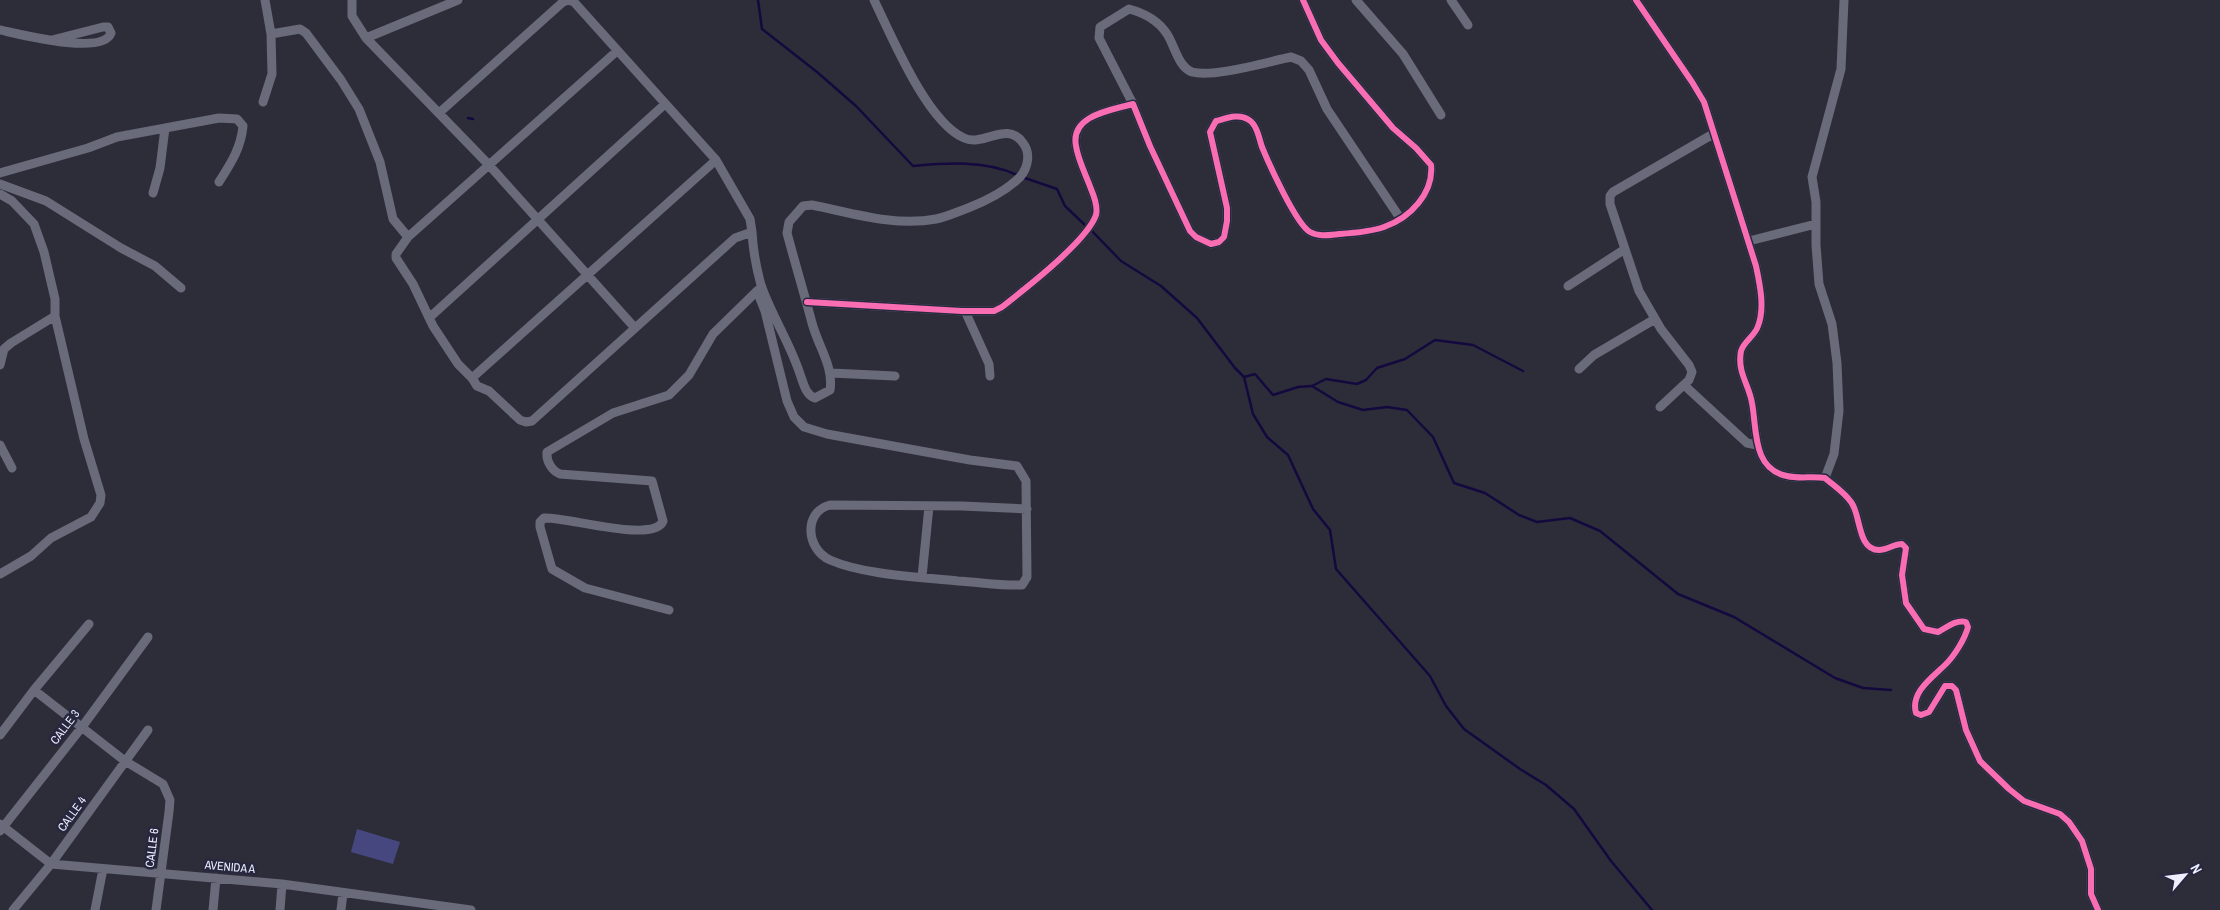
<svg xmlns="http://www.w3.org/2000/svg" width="2220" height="910" viewBox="0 0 2220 910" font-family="'Archivo Narrow',sans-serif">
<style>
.green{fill:#474780}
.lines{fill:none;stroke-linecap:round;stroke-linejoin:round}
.stream{stroke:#14093e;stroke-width:2.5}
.minor{stroke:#696a7a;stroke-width:9}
.cycleway-casing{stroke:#27283f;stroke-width:9}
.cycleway{stroke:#f96db3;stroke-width:6}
.labels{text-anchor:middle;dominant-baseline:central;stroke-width:5;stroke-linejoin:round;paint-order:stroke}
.street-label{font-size:12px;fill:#edeefe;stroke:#27283f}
</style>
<rect width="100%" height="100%" fill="#2d2d39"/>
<path class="green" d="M357,829L400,842L393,864L351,852Z"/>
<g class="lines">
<path class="stream" d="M758,0L762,29L817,72L856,106L913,166C947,163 986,160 1017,175
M468,118L473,119
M1022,177L1057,189L1065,206L1086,226
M1090,229L1121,261L1161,286L1197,318L1235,368L1244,377L1253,414L1267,437L1288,455L1313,509L1330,530L1336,569L1430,676L1446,706L1464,729L1520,769L1546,785L1574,809L1611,861L1652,910
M1244,377L1255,374L1273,395L1298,387L1312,386L1326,379L1357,384L1366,380L1377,368L1405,359L1435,340L1473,345L1523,371
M1312,386L1338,402L1363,410L1387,407L1407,410L1433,437L1454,483L1485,493L1519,515L1537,522L1570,518L1600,531L1678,594L1734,617L1835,678L1863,688L1891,690"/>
<path class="minor" d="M352,0V16L366,38L489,165L635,328
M1356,0L1403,54L1441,115
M1451,0L1468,25
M1636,0L1692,82L1704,102L1756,266C1760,285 1765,308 1758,326C1755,336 1744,341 1741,351C1737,373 1749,384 1752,403C1757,429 1752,469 1787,476C1799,479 1812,476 1825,478C1833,485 1844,492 1851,502C1861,514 1857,550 1879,550C1887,550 1894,544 1902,544L1906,548L1902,575L1906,603L1924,629L1938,632C1946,628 1956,619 1966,622L1968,627C1965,639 1954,656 1946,664C1933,677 1910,692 1916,713L1921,715L1929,712L1945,686H1952L1956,690L1966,730L1980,761L2009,789L2024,801L2060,814L2069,822L2082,841L2091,869V894L2098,910
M0,30C19,34 103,56 111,33L108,27H103L52,40
M271,34L300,29L306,33L341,80L359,109L380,162L393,219L408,237
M366,38L458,0
M263,102L272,74L271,34L265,0
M1133,104L1099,38L1100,27L1129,9C1144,13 1158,20 1167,34C1174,44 1178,67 1192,72C1213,78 1267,62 1291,57L1301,61L1309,70L1327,109L1400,218
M439,113L563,2L568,0L574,2L716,160L750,219L752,232L735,238L532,421L526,422L520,420L489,391L477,386L472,378L716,160
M0,173L88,148L117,137L219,118L237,119L243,126C241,148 231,163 219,182
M0,184L46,201L121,248L155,266L181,288
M153,193L160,168L165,128
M0,194L12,201L34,224L44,252L55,299V316L84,439L101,495L100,503L91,517L51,538L31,556L0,574
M752,232C753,250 756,267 761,285C772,317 791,344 801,377C804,385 806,395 815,398L830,390C834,367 818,346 812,323C804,293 795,263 787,233L789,222L803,206L812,205C852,213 895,227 936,219C946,217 957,212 968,208C986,201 1006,191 1020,177C1028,168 1031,153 1023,143C1007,120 984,147 964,138C927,122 892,37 874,0
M1749,241L1816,224
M1568,286L1625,249
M762,287L757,291L765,311L787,401L794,417L804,427L827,434L970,460L1017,466L1026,481L1027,577L1022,585C1001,586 979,582 958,581C920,577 864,575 830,560C806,549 803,512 830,505L962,506L1027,509
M807,302L962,311H994L1002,307C1026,288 1087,241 1096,215C1098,207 1094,196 1091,189C1086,175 1078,160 1076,146C1070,115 1112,110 1133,104L1150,146L1190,231L1196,237L1211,244L1219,242L1224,237L1227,221V208L1210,132L1216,121C1227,118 1239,113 1249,120C1257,125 1259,138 1262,147C1269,164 1296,224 1310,232C1319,237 1329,235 1339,234C1354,233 1370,232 1384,227C1410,218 1434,193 1431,165L1416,148L1393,128L1338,63L1321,40L1303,0
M965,311L989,364L990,376
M429,318L665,104
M0,365L4,349L11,343L55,316
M1579,369L1594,355L1655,319
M831,373L895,376
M472,378L458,364L433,326L413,284L396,258V254L408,237L617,51
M1684,385L1747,443L1757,445
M1660,407L1689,380L1692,372L1689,365L1661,329L1639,291L1610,204V196L1613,192L1713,134
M0,445L12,468
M1825,478L1834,454L1839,411L1837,363L1832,324L1819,284L1816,245V202L1812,177L1841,69L1844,0
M922,577L929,506
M669,610L585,588L552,569L540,527V522L544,518C565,516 654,544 663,521L652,481L560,474C552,471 546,461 547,452L613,413L669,395L689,375L713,334L757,291
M34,690L125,761L163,784L170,800L169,812L156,910
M0,735L34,690L89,624
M0,824L51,864L282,884L471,910
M0,831L82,727L148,637
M13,910L51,864L148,730
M95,910L103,869
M213,910L216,878
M280,910L282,884
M341,910L343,893"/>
<g class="cycleway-casing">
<path id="cycleway" d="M1636,0L1692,82L1704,102L1756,266C1760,285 1765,308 1758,326C1755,336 1744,341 1741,351C1737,373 1749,384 1752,403C1757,429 1752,469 1787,476C1799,479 1812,476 1825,478C1833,485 1844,492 1851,502C1861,514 1857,550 1879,550C1887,550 1894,544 1902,544L1906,548L1902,575L1906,603L1924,629L1938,632C1946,628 1956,619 1966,622L1968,627C1965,639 1954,656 1946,664C1933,677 1910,692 1916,713L1921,715L1929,712L1945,686H1952L1956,690L1966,730L1980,761L2009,789L2024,801L2060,814L2069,822L2082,841L2091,869V894L2098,910
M807,302L962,311H994L1002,307C1026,288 1087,241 1096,215C1098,207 1094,196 1091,189C1086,175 1078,160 1076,146C1070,115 1112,110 1133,104L1150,146L1190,231L1196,237L1211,244L1219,242L1224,237L1227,221V208L1210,132L1216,121C1227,118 1239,113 1249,120C1257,125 1259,138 1262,147C1269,164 1296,224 1310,232C1319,237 1329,235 1339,234C1354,233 1370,232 1384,227C1410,218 1434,193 1431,165L1416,148L1393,128L1338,63L1321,40L1303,0"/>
</g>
<use href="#cycleway" class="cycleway"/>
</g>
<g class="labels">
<g class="street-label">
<text transform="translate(65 727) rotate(-53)">CALLE 3</text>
<text transform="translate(72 814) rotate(-54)">CALLE 4</text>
<text transform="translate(152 848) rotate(-83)">CALLE 6</text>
<text transform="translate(230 867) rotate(5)">AVENIDA A</text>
</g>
</g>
<g transform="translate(2185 875) rotate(62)" stroke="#27283f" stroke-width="4" paint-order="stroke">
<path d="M0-4L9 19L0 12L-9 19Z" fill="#edeefe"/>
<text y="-8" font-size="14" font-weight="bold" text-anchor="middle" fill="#edeefe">N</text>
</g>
</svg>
